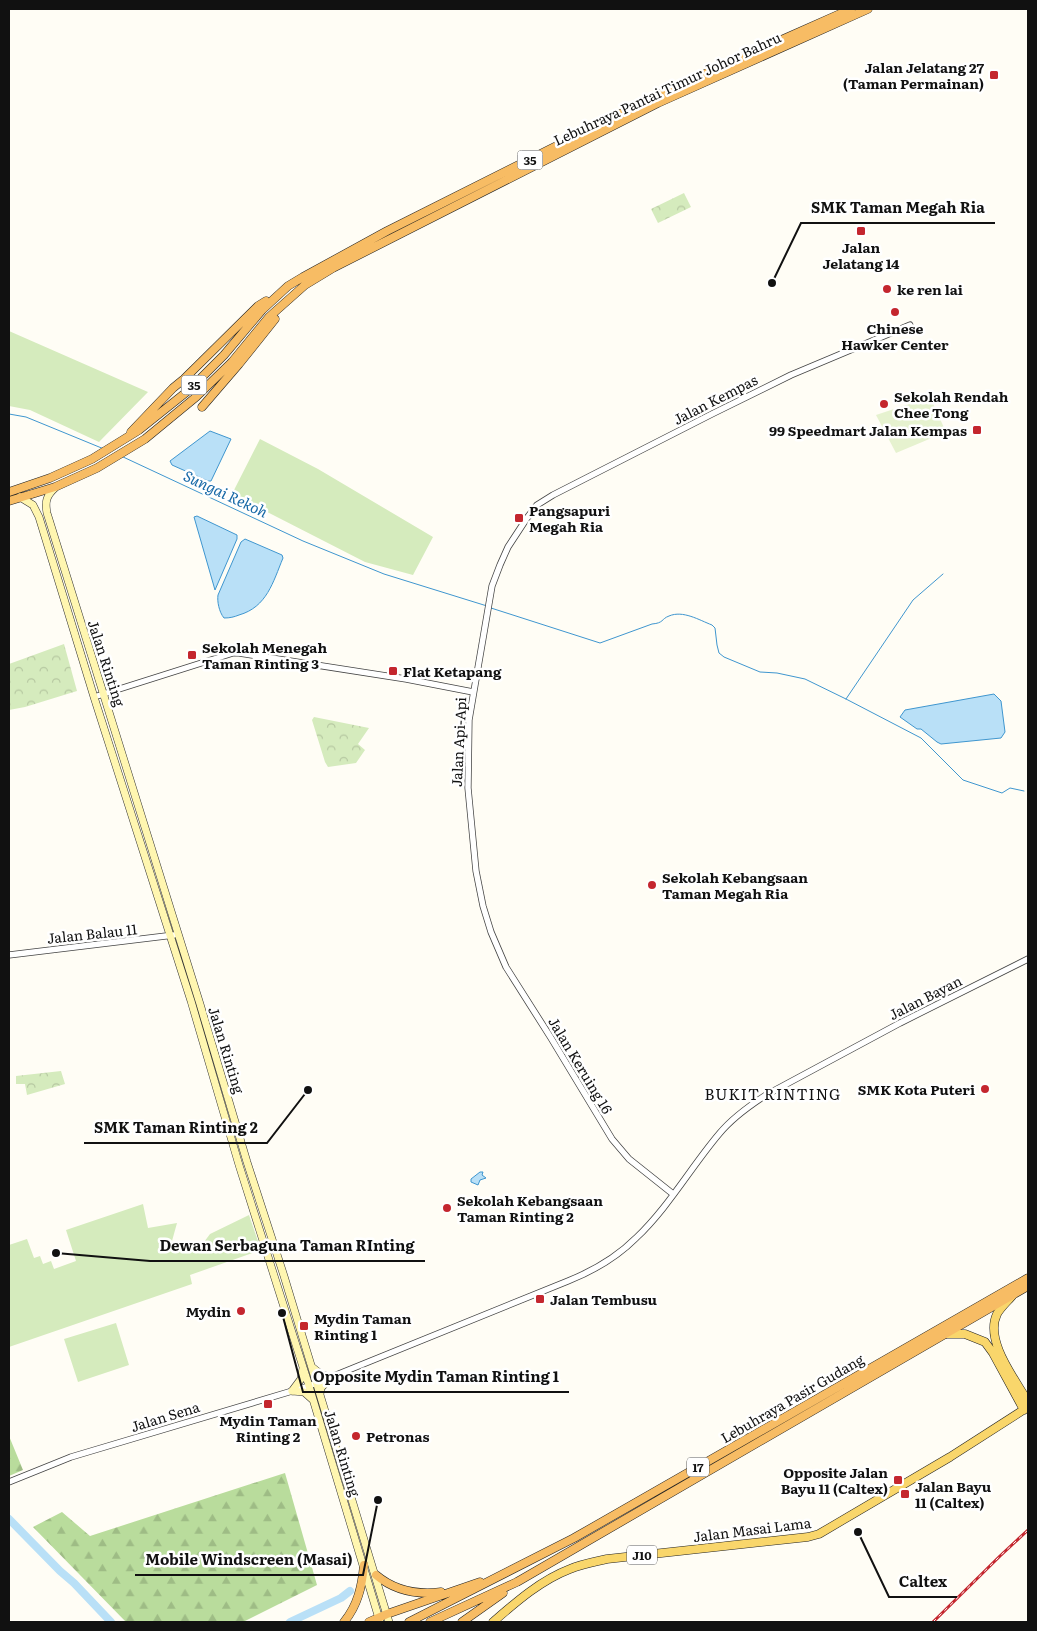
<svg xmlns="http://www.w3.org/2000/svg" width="1037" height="1631" viewBox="0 0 1037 1631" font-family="Literata,serif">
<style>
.grass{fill:#d5ebbd}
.forest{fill:url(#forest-firs)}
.park{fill:url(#park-crowns)}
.pitch{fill:#e6f2cf}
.water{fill:#b9e0f7;stroke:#3f96cf}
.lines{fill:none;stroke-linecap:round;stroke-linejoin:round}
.stream{stroke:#3f96cf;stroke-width:1}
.river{stroke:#b9e0f7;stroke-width:8}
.tertiary-casing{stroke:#444;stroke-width:7}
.secondary-casing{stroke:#333;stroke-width:8}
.primary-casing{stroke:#222;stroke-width:9}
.trunk-casing{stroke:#222;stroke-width:9}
.tertiary{stroke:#fff;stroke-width:5.5}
.secondary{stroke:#fff6b0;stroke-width:7}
.primary{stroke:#f9d66b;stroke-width:8}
.trunk{stroke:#f7bc64;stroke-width:8}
.rail-casing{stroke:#c4262e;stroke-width:3}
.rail{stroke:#fff;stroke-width:1;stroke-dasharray:4;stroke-linecap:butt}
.poi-dot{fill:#c4262e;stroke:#fff;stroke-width:2}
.labels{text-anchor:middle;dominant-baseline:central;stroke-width:5;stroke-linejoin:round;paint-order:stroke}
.shield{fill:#fff;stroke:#585858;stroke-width:1}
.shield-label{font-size:12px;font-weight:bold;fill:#111}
.poi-label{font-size:14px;font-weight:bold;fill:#111;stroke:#fff;text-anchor:start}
.street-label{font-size:14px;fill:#111;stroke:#fff}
.water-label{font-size:15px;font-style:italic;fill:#1768a6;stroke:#fff}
.neighbourhood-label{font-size:15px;letter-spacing:1px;fill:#111;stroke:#fff}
.leader{fill:none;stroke:#111;stroke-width:2}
.callout-dot{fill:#111;stroke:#fff;stroke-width:2}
.callout-label{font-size:15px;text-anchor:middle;font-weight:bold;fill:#111;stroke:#fff;stroke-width:5;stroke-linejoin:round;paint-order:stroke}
</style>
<defs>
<pattern id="forest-firs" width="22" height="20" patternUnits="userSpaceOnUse" patternTransform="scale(1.25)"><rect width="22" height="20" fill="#b9dc9c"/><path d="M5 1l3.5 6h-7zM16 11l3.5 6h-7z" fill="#9ebc85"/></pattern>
<pattern id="park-crowns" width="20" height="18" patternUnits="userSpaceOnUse" patternTransform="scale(1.25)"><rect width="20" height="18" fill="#d5ebbd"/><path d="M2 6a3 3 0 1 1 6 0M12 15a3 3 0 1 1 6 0" fill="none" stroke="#b6c8a1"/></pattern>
</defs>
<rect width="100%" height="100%" fill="#fffdf5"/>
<path class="grass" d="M9,331L148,392L99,442L30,410L9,406Z
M260,439L318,469L433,537L413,575L365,562L232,494Z
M143,1204L148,1228L177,1223L172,1241L180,1252L201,1246L210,1234L249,1215L261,1250L190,1275L192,1284L9,1347V1245L27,1239L34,1258L40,1256L43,1264L51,1261L54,1269L76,1261L66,1230Z
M116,1323L129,1365L78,1382L64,1339Z"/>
<path class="forest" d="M9,1436L23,1470L9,1476Z
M285,1473L317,1585L243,1622H126L33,1527L62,1512L90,1536Z"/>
<path class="park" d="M684,193L691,207L658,223L651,209Z
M64,644L77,691L25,707L9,710V664Z
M314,717L369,728L358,744L365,750L356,763L328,767L325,762L312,720Z
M61,1071L65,1084L27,1095L25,1084H16V1076Z"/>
<path class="pitch" d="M930,397L946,432L896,453L876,415Z"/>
<path class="water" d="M210,431L231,439L211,481H208L172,465L170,461Z
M197,516L237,535V539L215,590L194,517Z
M245,539L282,555L283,558C273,582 267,607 239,615C234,617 230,618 224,618C219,612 217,601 218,595L241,542Z
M994,694L1001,701L1005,732L1001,738L941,744L937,742L921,729H917L900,717L905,710Z
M480,1172H483L482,1175L486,1178L480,1180L478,1185L471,1182V1179Z"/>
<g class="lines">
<path class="stream" d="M9,414L26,417L104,449
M121,456L303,541L384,574L487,606
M491,608L600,643L652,624C664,623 661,619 669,616C683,610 699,620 712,625L715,628L717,645L719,653L724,657L760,672L777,673L805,679L846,699L921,738L963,780L1002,793L1010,788L1024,791
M846,699L913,600L943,574"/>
<path class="river" d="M9,1519L60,1571L74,1583L111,1622
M290,1622L341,1598L350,1591"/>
<g class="tertiary-casing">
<path id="tertiary" d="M94,697L233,653H239L406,679L473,692
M9,955L174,935
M673,1194L629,1159L612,1139L551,1038L506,967L491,932L483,906L476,871L468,788L469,720L492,586L500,565L508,547L527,518L537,505L553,495L712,414L791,375L910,325
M9,1482L71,1457L309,1386L568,1281C593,1271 617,1257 636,1238C668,1208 691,1167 719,1134C732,1118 749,1106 766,1095L900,1023L1028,959"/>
</g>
<g class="secondary-casing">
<path id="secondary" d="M55,488C46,496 45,502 47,513L200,1004L247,1162L284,1276L389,1622
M20,497L33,505L39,517L94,697L191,1001L239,1165L309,1386L380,1622
M312,1367L322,1375L331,1377
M292,1391L301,1379L303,1368
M292,1391L304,1392L313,1400
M320,1394L321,1388L331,1377"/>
</g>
<g class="primary-casing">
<path id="primary" d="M1012,1296C1007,1302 1001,1307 997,1314C984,1341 1016,1380 1028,1402
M944,1334H965L985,1342L993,1353L1024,1410
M493,1622C516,1602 541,1580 570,1569C582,1564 594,1562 607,1559L808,1537L819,1534L950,1457L1028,1407"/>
</g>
<g class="trunk-casing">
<path id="trunk" d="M202,407L239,364L275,319
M131,432L173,388L184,379L258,306L266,301
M9,492L50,478L92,459L139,430L189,390L224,355L262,310L288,286L303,277L387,231L664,92L851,9
M9,501L55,487L97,468L145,439L196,397L232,362L269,317L305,285L333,268L658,103L868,9
M376,1575C395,1591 417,1595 441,1592
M344,1622C358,1605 362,1586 364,1565
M369,1622L387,1614L480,1582
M409,1622L574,1538L1028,1278
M430,1622L517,1582L1028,1286
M462,1622L503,1593"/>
</g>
<use href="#tertiary" class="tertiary"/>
<use href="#secondary" class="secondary"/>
<use href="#primary" class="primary"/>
<use href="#trunk" class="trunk"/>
<g class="rail-casing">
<path id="rail" d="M933,1622L1000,1556L1028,1530"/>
</g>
<use href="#rail" class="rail"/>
</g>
<g class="poi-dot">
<rect x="989" y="70" width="10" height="10" rx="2.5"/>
<rect x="856" y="226" width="10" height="10" rx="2.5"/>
<circle cx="887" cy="289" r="5"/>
<circle cx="895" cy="312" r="5"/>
<circle cx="884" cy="404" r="5"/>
<rect x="972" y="425" width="10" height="10" rx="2.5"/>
<rect x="514" y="513" width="10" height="10" rx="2.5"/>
<rect x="187" y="650" width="10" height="10" rx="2.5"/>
<rect x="388" y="666" width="10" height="10" rx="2.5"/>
<circle cx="652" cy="885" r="5"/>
<circle cx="985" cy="1089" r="5"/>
<circle cx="447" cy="1208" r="5"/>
<rect x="535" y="1294" width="10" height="10" rx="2.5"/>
<circle cx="241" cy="1311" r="5"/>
<rect x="299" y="1321" width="10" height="10" rx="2.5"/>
<rect x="263" y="1399" width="10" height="10" rx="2.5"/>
<circle cx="356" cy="1436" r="5"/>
<rect x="893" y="1475" width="10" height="10" rx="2.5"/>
<rect x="900" y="1489" width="10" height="10" rx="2.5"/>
</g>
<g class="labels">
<g class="shield">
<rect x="517.5" y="150.5" width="25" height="19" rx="4"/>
<rect x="181.5" y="375.5" width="25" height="19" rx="4"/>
<rect x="687" y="1457.5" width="22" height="19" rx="4"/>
<rect x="627" y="1545.5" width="30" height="19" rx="4"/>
</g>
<g class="shield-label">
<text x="530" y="160">35</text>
<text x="194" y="385">35</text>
<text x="698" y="1467">17</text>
<text x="642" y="1555">J10</text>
</g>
<g class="poi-label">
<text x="984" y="67" text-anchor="end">Jalan Jelatang 27<tspan x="984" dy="16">(Taman Permainan)</tspan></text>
<text x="861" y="247" text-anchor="middle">Jalan<tspan x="861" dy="16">Jelatang 14</tspan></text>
<text x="897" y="289">ke ren lai</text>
<text x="895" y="328" text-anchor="middle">Chinese<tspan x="895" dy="16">Hawker Center</tspan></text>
<text x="894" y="396">Sekolah Rendah<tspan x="894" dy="16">Chee Tong</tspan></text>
<text x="967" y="430" text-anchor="end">99 Speedmart Jalan Kempas</text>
<text x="529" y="510">Pangsapuri<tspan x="529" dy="16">Megah Ria</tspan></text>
<text x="202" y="647">Sekolah Menegah<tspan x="202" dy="16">Taman Rinting 3</tspan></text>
<text x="403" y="671">Flat Ketapang</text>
<text x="662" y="877">Sekolah Kebangsaan<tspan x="662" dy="16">Taman Megah Ria</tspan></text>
<text x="975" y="1089" text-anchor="end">SMK Kota Puteri</text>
<text x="457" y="1200">Sekolah Kebangsaan<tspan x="457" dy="16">Taman Rinting 2</tspan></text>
<text x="550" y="1299">Jalan Tembusu</text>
<text x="231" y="1311" text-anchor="end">Mydin</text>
<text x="314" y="1318">Mydin Taman<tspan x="314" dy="16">Rinting 1</tspan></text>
<text x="268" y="1420" text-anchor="middle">Mydin Taman<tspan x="268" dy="16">Rinting 2</tspan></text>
<text x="366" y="1436">Petronas</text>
<text x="888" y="1472" text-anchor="end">Opposite Jalan<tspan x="888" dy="16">Bayu 11 (Caltex)</tspan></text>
<text x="915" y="1486">Jalan Bayu<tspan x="915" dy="16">11 (Caltex)</tspan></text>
</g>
<g class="street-label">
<text transform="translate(667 88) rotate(-25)">Lebuhraya Pantai Timur Johor Bahru</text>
<text transform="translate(715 399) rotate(-27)">Jalan Kempas</text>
<text transform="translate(107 663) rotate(72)">Jalan Rinting</text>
<text transform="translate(458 742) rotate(-87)">Jalan Api-Api</text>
<text transform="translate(92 933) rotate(-6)">Jalan Balau 11</text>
<text transform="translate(925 997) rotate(-27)">Jalan Bayan</text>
<text transform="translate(227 1050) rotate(73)">Jalan Rinting</text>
<text transform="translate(581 1065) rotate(59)">Jalan Keruing 16</text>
<text transform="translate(792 1398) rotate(-30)">Lebuhraya Pasir Gudang</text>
<text transform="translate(165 1416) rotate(-17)">Jalan Sena</text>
<text transform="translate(343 1453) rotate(73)">Jalan Rinting</text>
<text transform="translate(752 1529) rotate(-7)">Jalan Masai Lama</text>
</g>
<g class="water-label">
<text transform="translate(226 493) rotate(25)">Sungai Rekoh</text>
</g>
<g class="neighbourhood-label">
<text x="773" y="1093">BUKIT RINTING</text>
</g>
</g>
<path class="leader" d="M772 283L801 223H995M308 1090L267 1143H84M56 1253L150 1261H425M282 1313L303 1392H569M378 1500L363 1575H135M858 1532L889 1597H957"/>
<g class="callout-dot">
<circle cx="772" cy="283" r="5"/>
<circle cx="308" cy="1090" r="5"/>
<circle cx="56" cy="1253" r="5"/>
<circle cx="282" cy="1313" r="5"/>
<circle cx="378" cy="1500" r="5"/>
<circle cx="858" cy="1532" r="5"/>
</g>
<g class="callout-label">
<text x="898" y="213">SMK Taman Megah Ria</text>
<text x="176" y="1133">SMK Taman Rinting 2</text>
<text x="287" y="1251">Dewan Serbaguna Taman RInting</text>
<text x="436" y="1382">Opposite Mydin Taman Rinting 1</text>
<text x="249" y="1565">Mobile Windscreen (Masai)</text>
<text x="923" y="1587">Caltex</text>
</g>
<rect width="1037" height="1631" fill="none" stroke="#111111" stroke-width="20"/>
</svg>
